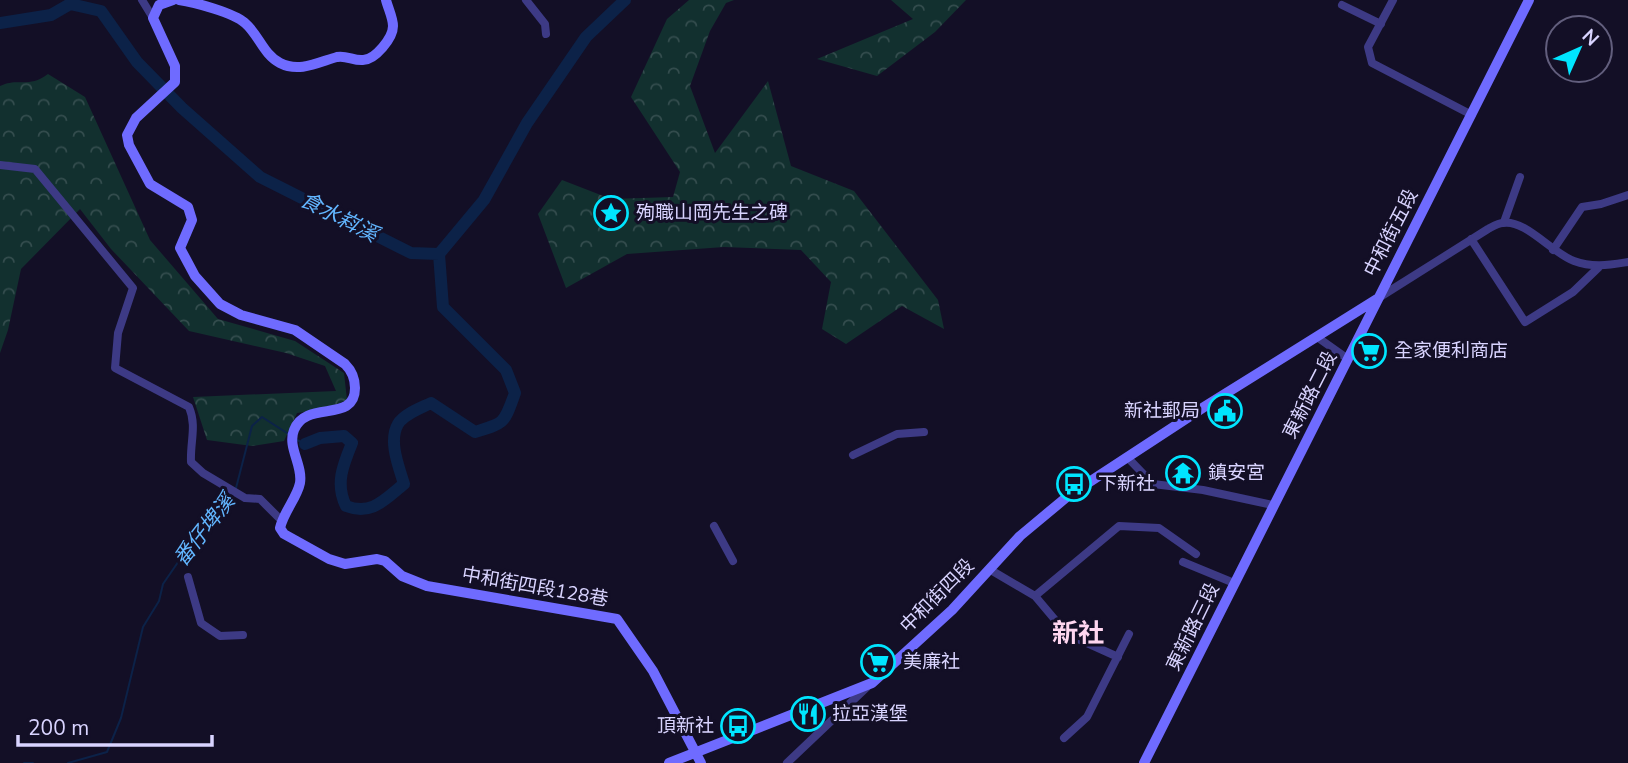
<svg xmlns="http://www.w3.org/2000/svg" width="1628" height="763" viewBox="0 0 1628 763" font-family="'Nunito Sans','Noto Sans TC',sans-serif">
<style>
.forest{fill:url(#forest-crowns)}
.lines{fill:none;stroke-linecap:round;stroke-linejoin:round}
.stream{stroke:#0c2248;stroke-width:2}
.river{stroke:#0c2248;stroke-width:12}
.street{stroke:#3d3a85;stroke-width:8}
.secondary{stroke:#6f6bff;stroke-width:10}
.labels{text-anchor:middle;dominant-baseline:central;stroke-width:6;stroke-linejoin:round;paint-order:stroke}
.poi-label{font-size:19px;fill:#d9d4ff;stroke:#130f26;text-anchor:start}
.street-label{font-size:19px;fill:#d9d4ff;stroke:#130f26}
.water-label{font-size:21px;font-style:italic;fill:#62b6ff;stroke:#130f26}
.district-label{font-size:26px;font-weight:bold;fill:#ffd6f0;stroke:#130f26}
</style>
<defs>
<pattern id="forest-crowns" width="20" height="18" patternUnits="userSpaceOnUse" patternTransform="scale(1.75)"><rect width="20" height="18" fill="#12302f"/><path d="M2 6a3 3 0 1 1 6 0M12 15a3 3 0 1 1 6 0" fill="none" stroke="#344d4e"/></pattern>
</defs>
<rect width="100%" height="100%" fill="#130f26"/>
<path class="forest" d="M689,0H734L726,3L710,31L690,86L715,153L768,81L791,166L854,191L938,300L944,329L902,306L846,344L822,329L831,282L801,250L724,247L627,254L566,288L538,214L562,180L611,199L673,197L680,172L631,97L667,19Z
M891,0H966L935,32L877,76L817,59L913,19Z
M48,74L85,97L150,240L218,319L295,341L344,373L347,400L325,409L297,413L284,441L252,446L207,440L193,397L336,391L325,366L286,353L189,331L111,249L80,209L21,269L8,330L0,353V86C19,77 28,89 48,74Z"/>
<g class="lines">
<path class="stream" d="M297,440L305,444
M236,488L252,426L262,417L290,435
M24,763H33
M68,763L107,752L121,718L143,627L159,601L163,584L218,504L230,494"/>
<path class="river" d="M0,23L51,15L70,4L101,11L137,62L182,108L260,177L411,253L439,254L484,200L527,123L586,37L625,0
M305,444L320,438L344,436L352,443C343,465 335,484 346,506C372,516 385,499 404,484C399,467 388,441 398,424C404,414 421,408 431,403L475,432C506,423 504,423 515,393L506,370L443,307L439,254"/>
<path class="street" d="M142,0L153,18
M526,0L545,24L546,34
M1393,0L1368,47L1372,63L1472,115
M1342,5L1381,24
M0,165L35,169L133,288L118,333L115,368L189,407C197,426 190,442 191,462L203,473L245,498L260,499L282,521
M1504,222L1520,177
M1471,239L1525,322L1573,292L1599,267
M1553,250L1582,207L1601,204L1628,195
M1380,297L1488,229C1492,227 1498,223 1503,223C1525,219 1552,253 1574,261C1593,268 1609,265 1628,262
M1317,337L1348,359
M853,455L897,434L924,432
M1127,457L1153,484L1203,490L1273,505
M714,526L733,561
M1183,562L1234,583
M989,569L1035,596L1067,634L1118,657
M188,577L201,623L220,636L243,635
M1035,596L1119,526L1159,528L1196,554
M1064,738L1087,717L1129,634
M787,763L867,687"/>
<path class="secondary" d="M173,0L159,5L153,18L175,66V82L136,118L127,135L129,145L150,184L188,207L192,220L180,248L195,276L220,304L241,315L295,330L345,364C352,371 355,379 355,388C355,424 306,399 294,430C287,447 303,465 300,483C297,498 284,511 280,528L284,534L329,559L345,564L377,559L385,561L402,576L427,586L617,619L653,671L701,763
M179,0C194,2 234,13 245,23C259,35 263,54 280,63C299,73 319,62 337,57C346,55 354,61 363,60C375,60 393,38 393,26C393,18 388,8 386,0
M669,763L872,683L952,610L1020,536L1068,496L1204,407L1377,299
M1144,763L1529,0"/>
</g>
<defs>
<g id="sight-ring" transform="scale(1.75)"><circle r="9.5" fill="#130f26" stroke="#00e5ff" stroke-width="1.5"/><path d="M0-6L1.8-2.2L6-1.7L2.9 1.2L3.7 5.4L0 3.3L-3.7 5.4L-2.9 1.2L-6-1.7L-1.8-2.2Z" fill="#00e5ff"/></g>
<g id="supermarket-ring" transform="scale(1.75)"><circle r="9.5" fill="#130f26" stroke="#00e5ff" stroke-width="1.5"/><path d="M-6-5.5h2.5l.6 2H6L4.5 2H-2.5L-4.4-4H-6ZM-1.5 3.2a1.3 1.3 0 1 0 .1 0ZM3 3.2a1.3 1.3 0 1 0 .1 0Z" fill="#00e5ff"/></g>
<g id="civic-ring" transform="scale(1.75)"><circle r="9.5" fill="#130f26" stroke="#00e5ff" stroke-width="1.5"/><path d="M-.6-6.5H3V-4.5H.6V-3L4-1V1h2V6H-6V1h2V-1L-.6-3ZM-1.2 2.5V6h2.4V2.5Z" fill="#00e5ff"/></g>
<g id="temple-ring" transform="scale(1.75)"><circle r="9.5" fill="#130f26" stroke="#00e5ff" stroke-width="1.5"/><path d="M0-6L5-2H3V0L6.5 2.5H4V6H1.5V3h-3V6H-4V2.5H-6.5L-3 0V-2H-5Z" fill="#00e5ff"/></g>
<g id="bus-ring" transform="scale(1.75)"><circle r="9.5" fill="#130f26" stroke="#00e5ff" stroke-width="1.5"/><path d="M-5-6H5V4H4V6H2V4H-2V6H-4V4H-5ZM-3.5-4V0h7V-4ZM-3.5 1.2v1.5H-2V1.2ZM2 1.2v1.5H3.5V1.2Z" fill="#00e5ff"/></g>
<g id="restaurant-ring" transform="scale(1.75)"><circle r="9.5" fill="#130f26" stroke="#00e5ff" stroke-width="1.5"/><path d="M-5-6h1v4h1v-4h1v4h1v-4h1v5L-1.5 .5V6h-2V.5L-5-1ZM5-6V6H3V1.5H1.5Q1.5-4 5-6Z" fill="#00e5ff"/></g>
</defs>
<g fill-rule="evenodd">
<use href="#sight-ring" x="611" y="213"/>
<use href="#supermarket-ring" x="1369" y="351"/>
<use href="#civic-ring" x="1225" y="411"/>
<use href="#temple-ring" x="1183" y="473"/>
<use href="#bus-ring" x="1074" y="484"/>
<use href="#supermarket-ring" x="878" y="662"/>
<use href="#restaurant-ring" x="808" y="714"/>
<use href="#bus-ring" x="738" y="726"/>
</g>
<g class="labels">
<g class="poi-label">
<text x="636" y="213">殉職山岡先生之碑</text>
<text x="1394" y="351">全家便利商店</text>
<text x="1200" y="411" text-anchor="end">新社郵局</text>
<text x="1208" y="473">鎮安宮</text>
<text x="1098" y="484">下新社</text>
<text x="903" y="662">美廉社</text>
<text x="832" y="714">拉亞漢堡</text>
<text x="714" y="726" text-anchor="end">頂新社</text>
</g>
<g class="street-label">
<text transform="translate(1391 233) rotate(-63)">中和街五段</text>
<text transform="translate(1310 395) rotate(-63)">東新路二段</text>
<text transform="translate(535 587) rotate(10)">中和街四段128巷</text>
<text transform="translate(937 596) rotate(-45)">中和街四段</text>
<text transform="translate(1193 627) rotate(-64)">東新路三段</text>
</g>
<g class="water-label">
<text transform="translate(339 217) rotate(27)">食水嵙溪</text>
<text transform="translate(204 530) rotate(-52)">番仔埤溪</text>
</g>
<g class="district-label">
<text x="1078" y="633">新社</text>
</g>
</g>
<g transform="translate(1579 49) rotate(45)"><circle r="33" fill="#130f26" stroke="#625e7d" stroke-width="2"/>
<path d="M0-5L12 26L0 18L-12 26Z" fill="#00e5ff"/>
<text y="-10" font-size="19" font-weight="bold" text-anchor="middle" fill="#d9d4ff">N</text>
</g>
<path d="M18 735v10h194v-10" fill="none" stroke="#d9d4ff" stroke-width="3.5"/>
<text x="28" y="735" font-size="21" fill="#d9d4ff" stroke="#130f26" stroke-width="5" paint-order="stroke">200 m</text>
</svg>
